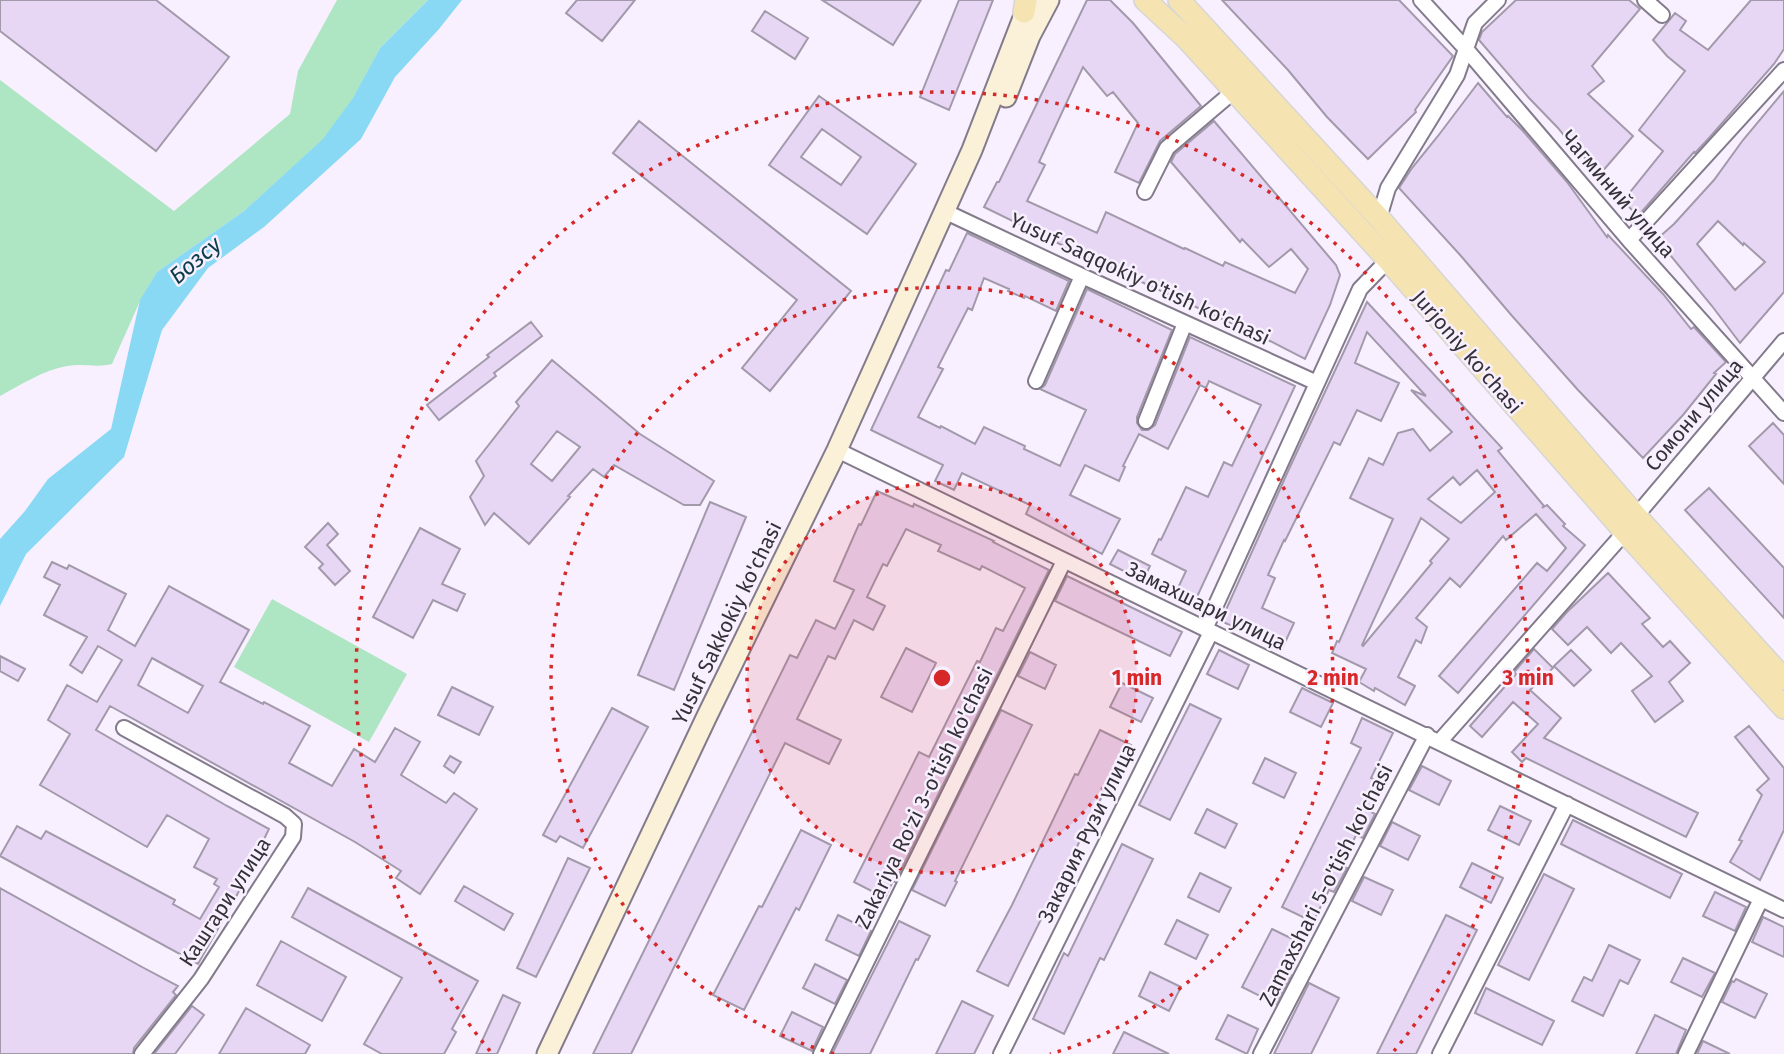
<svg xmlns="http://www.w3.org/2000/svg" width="1784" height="1054" viewBox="0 0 1784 1054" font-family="'Fira Sans',sans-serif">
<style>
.green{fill:#aee5c3}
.water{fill:#89d9f5}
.building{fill:#e7d7f5;stroke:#a29aab;stroke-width:2;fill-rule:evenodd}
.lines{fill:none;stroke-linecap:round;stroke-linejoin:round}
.minor-casing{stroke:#837b8b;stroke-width:18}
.secondary-casing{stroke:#837b8b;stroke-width:23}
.primary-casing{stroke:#d7d6d7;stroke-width:24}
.minor{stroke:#fff;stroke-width:14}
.secondary{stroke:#faf1d8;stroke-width:19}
.primary{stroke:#f5e3b1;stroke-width:21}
.ring{fill:none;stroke:#d62828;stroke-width:3.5;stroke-dasharray:3.5 7}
.labels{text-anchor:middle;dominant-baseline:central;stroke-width:5;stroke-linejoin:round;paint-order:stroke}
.street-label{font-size:21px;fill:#353138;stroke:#f8f0ff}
.water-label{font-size:23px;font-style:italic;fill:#0b3d4b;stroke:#f8f0ff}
.centre{fill:#d62828;stroke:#f8f0ff;stroke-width:3.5}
.ring-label{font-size:21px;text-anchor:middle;font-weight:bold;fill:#d62828;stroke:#f8f0ff;stroke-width:5;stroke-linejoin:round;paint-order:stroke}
</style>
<rect width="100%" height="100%" fill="#f8f0ff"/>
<path class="green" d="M337,0H428L380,48L353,99L324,139L244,211L157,272L140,301L112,364C97,368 82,363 67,366C44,370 20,385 0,396V80L174,211L290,114L298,71Z
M272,599L407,674L369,742L234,667Z"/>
<path class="water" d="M428,0H462L439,29L395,77L361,139L264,227L208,268L162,330L124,457L26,554L0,606V539L25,511L48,479L111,429L140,300L157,272L244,211L323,139L353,98L380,48Z"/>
<path class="building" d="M0,0H156L229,57L156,151L0,31Z
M577,0H635L602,41L566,13Z
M822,0H921L893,45Z
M959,0H993L949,110L920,97Z
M1087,0H1110L1133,23L1201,106L1160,141L1139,183L1115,172L1138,123L1113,92L1107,96L1083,67L1039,162L1045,165L1027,201L1097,233L1106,212L1184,249L1185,248L1223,266L1225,262L1295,293L1308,269L1291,249L1269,267L1242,239L1240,242L1171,162L1175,154L1214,121L1336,265L1340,275L1330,305L1305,359L1270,341L1072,250L984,207L997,182H999Z
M1222,0H1399L1453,56L1415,110L1416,112L1368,159L1327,117L1288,70Z
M1516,0H1629L1640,9L1592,66L1604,81L1588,94L1633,136L1601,173L1574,148L1558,128L1529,98L1479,40L1482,32Z
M1751,0H1784V49L1774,64L1709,138L1695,153L1694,152L1638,216L1623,201L1663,151L1639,130L1685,71L1667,56L1653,40L1675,13L1686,21L1680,30L1708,50Z
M765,11L808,38L795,59L752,31Z
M1478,83L1507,117L1508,116L1523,131L1567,182L1607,237L1608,235L1663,294L1691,329L1694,327L1726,362L1714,373L1716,374L1683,415L1643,458L1578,390L1513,317L1461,256L1399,188L1412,168L1438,136Z
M1784,91V292L1740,343L1712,306L1657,239L1674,224L1714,180L1743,140ZM1718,221L1743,245L1744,243L1765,262L1735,290L1697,244Z
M819,96L916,164L867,234L769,165ZM822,129L861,157L841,185L801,157Z
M639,121L851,291L770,391L742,368L797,300L613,153Z
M967,233L1069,281L1056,311L1025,296L1024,298L1008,291L1009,289L984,278L972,310L968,308L938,367L943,369L918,417L940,428L941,426L975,444L984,427L1025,446L1024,449L1060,466L1086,410L1040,389L1045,385L1087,289L1172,330L1137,417V423L1142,430H1148L1155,425L1190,337L1295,386L1196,599L1177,590L1186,571L1152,554L1159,539L1161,540L1186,487L1208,497L1224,462L1232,466L1261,405L1209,381L1206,388L1200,385L1168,449L1139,434L1123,466L1125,467L1119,481L1085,465L1070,495L1120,519L1102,554L1026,514L1030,505L962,473L954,490L935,481L943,465L871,430L946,270L949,271Z
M1367,302L1502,448L1498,451L1544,506L1542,508L1547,505L1565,524L1563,526L1585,545L1458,693L1439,676L1537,563L1547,571L1566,548L1536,514L1506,540L1503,536L1460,587L1450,578L1416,618L1427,627L1421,643L1416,640L1398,677L1415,686L1405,705L1375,688L1374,691L1359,682L1366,669L1332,653L1337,641L1339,642L1393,519L1350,498L1369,458L1383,465L1398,433L1413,429L1430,451L1452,432L1411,390L1426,396L1367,332L1355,363L1399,383L1381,421L1357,410L1340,445L1334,442L1285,541L1284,540L1268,575L1275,578L1262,608L1294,623L1282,649L1221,621L1289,469ZM1477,470L1495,492L1461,523L1428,499L1453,477L1460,485ZM1421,518L1449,539L1430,561L1432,563L1363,646L1362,645Z
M531,322L542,336L494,373L496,376L439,420L427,405L489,357L487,355Z
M552,360L640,434L714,481L700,505H684L614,465L604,477L593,469L568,496L570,497L529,544L494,513L485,525L470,497L484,476L476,461L519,406L516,402ZM557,431L580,447L552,481L531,464Z
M1773,423L1784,435V484L1749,446Z
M1709,488L1784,568V618L1685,510Z
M877,491L913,507L914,504L994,541L993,542L1049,570L895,882L893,881L885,898L854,882L919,752L929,757L977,661L980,662L996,628L1003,631L1025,588L982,566L980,570L938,551L941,545L906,529L887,566L883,564L867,597L885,606L873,630L854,620L835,659L828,656L797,719L841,740L829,764L785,743L631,1054H593L790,655L797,658L816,620L835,629L854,590L834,581L859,524L861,525Z
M710,502L746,517L674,690L638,675Z
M328,523L338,534L327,545L350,571L335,585L319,568L323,564L305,547Z
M420,528L460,549L442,584L465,594L457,611L433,600L413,638L373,617Z
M1118,550L1150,566L1143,581L1110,564Z
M52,562L67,569L69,565L126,594L108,630L135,646L169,586L249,630L220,682L263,704L264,702L310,726L289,763L332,786L354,749L375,762L395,728L420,742L401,775L446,803L454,793L477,809L420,894L396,878L401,871L355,842L110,706L96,730L227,806L269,829L236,897L198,964L0,856L17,826L41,839L46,831L175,900L173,904L200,919L219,887L214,884L217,879L194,867L209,839L167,815L147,847L40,785L70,734L48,720L67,685L97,702L122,660L98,646L82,673L70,665L87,637L44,615L60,585L44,577ZM152,658L203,686L188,713L138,685Z
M1608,573L1650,618L1642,624L1663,647L1670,641L1690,663L1669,682L1683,701L1655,722L1632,691L1652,676L1621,643L1611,653L1587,627L1568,645L1552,629L1567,612Z
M1067,576L1182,632L1170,656L1055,601Z
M906,648L936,663L912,712L881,697Z
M1534,649L1553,668L1530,690L1561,718L1544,738L1698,813L1686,837L1526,758L1522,762L1512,752L1538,724L1513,702L1482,737L1470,726L1516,674L1514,672Z
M1219,650L1249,665L1238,689L1207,674Z
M1571,650L1591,670L1574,686L1554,666Z
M1030,652L1056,665L1045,689L1018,676Z
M0,656L25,669L18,681L0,671Z
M1122,683L1153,698L1141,722L1110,707Z
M452,687L493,707L479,735L438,715Z
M1302,688L1333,703L1321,727L1290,712Z
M1190,704L1221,719L1170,820L1139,805Z
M612,708L648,727L583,848L560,836L556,842L543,835Z
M1001,710L1032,725L955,881L957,882L945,906L912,890Z
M1362,718L1393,733L1371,778L1382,783L1369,811L1375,814L1363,838L1356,835L1342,866L1347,868L1334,892L1329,890L1313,922L1282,907L1361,748L1351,743Z
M1749,726L1784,768V830L1760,880L1730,862L1742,841L1739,840L1762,795L1757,790L1769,779L1735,737Z
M1100,730L1131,745L1119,770L1116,768L1008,986L977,971L1012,905L1075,774L1078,775Z
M450,756L461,762L454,773L444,766Z
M1265,758L1296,773L1284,798L1253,783Z
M1422,766L1451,781L1439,805L1409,790Z
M1500,806L1531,821L1519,845L1488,830Z
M1207,809L1237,824L1225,848L1195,833Z
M1573,820L1682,874L1670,898L1561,844Z
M1392,822L1420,836L1408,860L1380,846Z
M801,830L831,845L799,910L796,908L744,1010L713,995L759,906L762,907Z
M1122,844L1153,859L1104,960L1100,958L1064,1034L1033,1019L1064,953L1068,956Z
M568,858L590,868L536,977L517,968Z
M1472,863L1503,878L1491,903L1460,887Z
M1200,873L1231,888L1219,912L1188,897Z
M1544,874L1574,889L1529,980L1498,965Z
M1364,877L1393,890L1381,915L1352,901Z
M464,886L513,914L504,930L455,901Z
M0,888L142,967L178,986L173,992L176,995L134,1048L133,1054H0Z
M308,888L478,981L452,1029L456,1032L444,1054H382L364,1044L402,978L292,917Z
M1715,892L1746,907L1735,931L1703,916Z
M838,915L871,931L859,956L826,940Z
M1446,915L1477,930L1416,1054H1377Z
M1763,917L1784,927V957L1752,942Z
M1177,920L1208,935L1196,959L1165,944Z
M899,921L930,936L918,960L916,959L870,1054H832Z
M1272,929L1303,944L1288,973L1291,975L1276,1004L1242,987Z
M281,941L346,977L322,1021L257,985Z
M1609,945L1640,960L1628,984L1620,980L1603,1016L1572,1001L1584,977L1592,981Z
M1683,958L1715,973L1702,997L1671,982Z
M815,964L847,980L835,1004L803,988Z
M1150,972L1181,987L1169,1011L1139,996Z
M1736,979L1767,994L1755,1018L1722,1002L1732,981L1734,982Z
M1309,983L1339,998L1311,1054H1274Z
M1486,988L1554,1021L1542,1045L1475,1013Z
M503,995L520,1003L497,1054H476Z
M962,1001L993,1016L974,1054H936Z
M192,1006L204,1015L175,1054H154Z
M246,1008L310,1045L305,1054H219Z
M792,1012L823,1027L812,1051L780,1036Z
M1228,1015L1258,1029L1247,1054L1216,1039Z
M1655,1015L1686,1030L1676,1054H1636Z
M1124,1032L1169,1054H1113Z
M1703,1041L1730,1054H1697Z"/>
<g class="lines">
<g class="minor-casing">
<path id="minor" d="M1421,0L1466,49L1629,240L1784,413
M1645,0L1662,15
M1145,192L1167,148L1234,91
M946,212L1082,276L1317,383
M1379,218L1388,188L1457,75L1475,23L1498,0
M1629,240L1784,70
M1036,381L1082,276
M1146,421L1185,323
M837,450L1784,910
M1636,516L1784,341
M1205,629L1360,289L1388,260
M124,728L285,816L294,824L293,837L201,979L142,1054
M1440,741L1625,532
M821,1054L1064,561
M1001,1054L1211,632
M1261,1054L1427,735
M1440,1054L1567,804
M1686,1054L1761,899"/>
</g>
<g class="secondary-casing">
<path id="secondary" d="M1006,97L1030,36L1049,0
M547,1054L707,716L837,450L972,150L1030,0"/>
</g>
<g class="primary-casing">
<path id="primary" d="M1145,0L1186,38L1388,260L1625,532L1784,708
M1179,0L1379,218L1636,516L1784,679
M1024,12L1026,0"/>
</g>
<use href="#minor" class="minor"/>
<use href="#secondary" class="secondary"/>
<use href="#primary" class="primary"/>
</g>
<circle cx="942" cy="678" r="195" fill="#d62828" fill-opacity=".12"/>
<g class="ring">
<circle cx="942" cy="678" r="195"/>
<path d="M834 1054A391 391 0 1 1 1050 1054"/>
<path d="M490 1051A586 586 0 1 1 1394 1051"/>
</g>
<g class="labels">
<g class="street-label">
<text transform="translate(1618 194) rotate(49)">Чагминий улица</text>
<text transform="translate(1140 279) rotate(25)">Yusuf Saqqokiy o'tish ko'chasi</text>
<text transform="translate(1467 352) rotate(49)">Jurjoniy ko'chasi</text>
<text transform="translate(1694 415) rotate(-50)">Сомони улица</text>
<text transform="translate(1206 606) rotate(26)">Замахшари улица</text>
<text transform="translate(727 623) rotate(-64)">Yusuf Sakkokiy ko'chasi</text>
<text transform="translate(924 798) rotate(-64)">Zakariya Ro'zi 3-o'tish ko'chasi</text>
<text transform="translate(1087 833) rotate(-64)">Закария Рузи улица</text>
<text transform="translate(1326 885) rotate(-63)">Zamaxshari 5-o'tish ko'chasi</text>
<text transform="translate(225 902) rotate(-57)">Кашгари улица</text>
</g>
<g class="water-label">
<text transform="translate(195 260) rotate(-40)">Бозсу</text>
</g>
</g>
<circle cx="942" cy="678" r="10" class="centre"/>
<g class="ring-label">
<text x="1137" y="685">1 min</text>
<text x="1333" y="685">2 min</text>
<text x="1528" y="685">3 min</text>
</g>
</svg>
